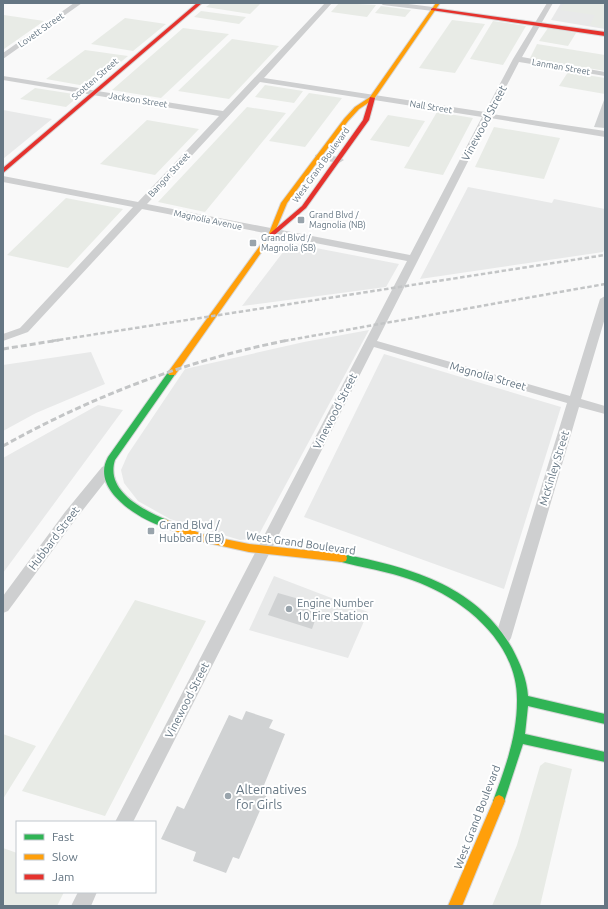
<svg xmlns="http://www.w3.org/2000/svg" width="608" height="909" viewBox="0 0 608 909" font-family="Ubuntu,sans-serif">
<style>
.built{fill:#e8e9e9}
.green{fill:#e8ebe6}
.building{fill:#d0d2d3}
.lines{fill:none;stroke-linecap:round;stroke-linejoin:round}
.fast-casing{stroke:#d5d6d7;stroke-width:2}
.slow-casing{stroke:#d5d6d7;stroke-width:2}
.jam-casing{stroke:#d5d6d7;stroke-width:2}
.street{fill:#cecfd0;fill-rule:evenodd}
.fast{fill:#30b455;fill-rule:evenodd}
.slow{fill:#ff9f0a;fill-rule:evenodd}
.jam{fill:#e5322d;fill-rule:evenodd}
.rail-far1{stroke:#c3c5c6;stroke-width:2.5;stroke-dasharray:4.5 2.5;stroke-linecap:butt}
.rail{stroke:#c3c5c6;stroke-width:3;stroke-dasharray:6 3;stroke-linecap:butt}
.poi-dot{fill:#99a4ac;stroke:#fff;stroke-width:1.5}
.labels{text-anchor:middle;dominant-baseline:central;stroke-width:4;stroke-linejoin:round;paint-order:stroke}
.far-street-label{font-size:9px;fill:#657683;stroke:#fff}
.far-poi-label{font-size:9px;fill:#657683;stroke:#fff;text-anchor:start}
.street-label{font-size:11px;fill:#657683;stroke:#fff}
.poi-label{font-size:11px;fill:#657683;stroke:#fff;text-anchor:start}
.near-poi-label{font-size:13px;fill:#657683;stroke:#fff;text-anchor:start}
</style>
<rect width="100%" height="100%" fill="#f9f9f9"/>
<path class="built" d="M561,3H605V29L551,20Z
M3,110L52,119L3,159Z
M468,187L552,203L554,199L605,209V248L603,252L420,279Z
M290,243L399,264L386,287L242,306Z
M369,330L257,538L240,540L170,519L138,501L124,483L121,470L128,454L185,369L304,342Z
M91,352L105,384L36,413L3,431V365Z
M384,354L561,407L504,589L304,517Z
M98,405L123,410L3,573V458Z
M274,576L368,612L348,658L249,630Z"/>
<path class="green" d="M211,3L260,4L250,14L206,7Z
M339,3L376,5L367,17L331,12Z
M564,3H605V28L590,25L595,15L560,10Z
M381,6L411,10L405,17L375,13Z
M201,11L246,17L239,24L194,17Z
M4,15L44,21L4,49Z
M125,18L166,24L133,51L91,44Z
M452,20L485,24L455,73L419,68Z
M493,21L526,26L503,65L470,59Z
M183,28L229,34L161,98L112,90Z
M548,28L576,33L568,46L539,41Z
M232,39L279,46L229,99L178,91Z
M537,44L605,55V71L530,58Z
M85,50L128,56L91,87L46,79Z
M568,72L605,78V94L559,86Z
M265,85L303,91L294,103L255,97Z
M35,88L80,95L66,107L20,99Z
M309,93L342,98L305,147L269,141Z
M247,107L286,113L205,212L158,202Z
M437,112L473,118L443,175L404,168Z
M388,115L425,121L409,147L370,140Z
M147,120L199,129L155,175L100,164Z
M494,127L560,138L544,179L475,167Z
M66,198L123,209L68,268L7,255Z
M135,600L206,621L105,816L22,791Z
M3,734L36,746L3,799Z
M545,762L572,769L540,906H492L517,845L540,766Z
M3,848L17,853V892H64L57,906H3Z"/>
<path class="building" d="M604,100H605V128L594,127Z
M278,593L299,599L296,605L318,612L312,629L268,615Z
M246,711L273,720L269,728L285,734L262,790L268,792L239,859L233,857L226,873L193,861L196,852L161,839L177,806L184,809L229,715L242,720Z"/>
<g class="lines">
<g class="fast-casing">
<path id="fast" d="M172,370L176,373L115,460C105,491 143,510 167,520L169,523L167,526L164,527C138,519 90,489 108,457L169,371Z
M342,554C409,567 476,585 512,648C520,663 527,679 528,696L605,714V724L528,706L525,734L605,752V762L523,744L503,805L499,807L495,805L493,801C505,769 517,736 517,701C518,642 463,598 412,580C388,571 363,568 338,561L337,558L338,555Z"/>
</g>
<g class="slow-casing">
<path id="slow" d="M436,3H440L374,99L359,109L348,121L287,203L274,234H270L269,233L281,203L344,119L355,107L370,97Z
M269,235L272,237L175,375H169L168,373L169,371L267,236Z
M164,519L205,535L249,544L342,554L346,555L347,558L346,561L342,562L249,552L204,542L161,526L159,523L161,520Z
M499,795L503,797L505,801L462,906H448L495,797Z"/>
</g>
<g class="jam-casing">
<path id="jam" d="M197,3H202L3,173V168Z
M433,8L605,32V36L431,10V9Z
M370,97L375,98L369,120L306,208L271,238H267V236L302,206L363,120Z"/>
</g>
<path class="street" d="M74,3H82L3,59V53Z
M325,3H332L264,78L485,112L513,59L547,3H553L522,57L605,72V76L519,62L492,114L605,131V137L490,118L377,341L570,396L600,299L605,296V318L581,399L605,406V414L579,407L511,638L508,643L503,644L498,643L495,638L567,403L374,347L133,822H115L407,261L142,209L28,332L3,341V334L20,328L133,207L3,182V176L138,202L219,116L3,80V76L223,111ZM260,82L482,117L410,255L147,204Z
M380,3H400L433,7L437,9L433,11L383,5Z
M318,154L339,157L344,160L339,163L315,159V155Z
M107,465L112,467L114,470L112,473L75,520L8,611L3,613V596L65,512L102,467Z
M78,892H97L91,906H71Z"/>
<use href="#fast" class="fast"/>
<use href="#slow" class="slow"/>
<use href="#jam" class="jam"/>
<path class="rail-far1" d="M52,341L605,255
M284,341L605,284"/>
<path class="rail" d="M3,349L59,340
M3,446C93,396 187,360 289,340"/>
</g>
<g class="poi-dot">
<rect x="297" y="216" width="8" height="8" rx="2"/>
<rect x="249" y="239" width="8" height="8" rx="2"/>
<rect x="147" y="527" width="8" height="8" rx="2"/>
<circle cx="289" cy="609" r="4"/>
<circle cx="228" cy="796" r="4"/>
</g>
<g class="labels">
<g class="far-street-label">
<text transform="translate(41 30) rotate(-35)">Lovett Street</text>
<text transform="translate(561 67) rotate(10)">Lanman Street</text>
<text transform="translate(95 79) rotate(-41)">Scotten Street</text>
<text transform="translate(138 100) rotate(9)">Jackson Street</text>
<text transform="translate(431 107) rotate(9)">Nall Street</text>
<text transform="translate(321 165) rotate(-54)">West Grand Boulevard</text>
<text transform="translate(169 175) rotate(-47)">Bangor Street</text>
<text transform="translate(208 220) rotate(12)">Magnolia Avenue</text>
</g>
<g class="far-poi-label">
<text x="309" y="215">Grand Blvd /<tspan x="309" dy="10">Magnolia (NB)</tspan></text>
<text x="261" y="238">Grand Blvd /<tspan x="261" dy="10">Magnolia (SB)</tspan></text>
</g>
<g class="street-label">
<text transform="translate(484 123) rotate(-62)">Vinewood Street</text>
<text transform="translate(488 376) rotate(16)">Magnolia Street</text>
<text transform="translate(335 411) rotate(-63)">Vinewood Street</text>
<text transform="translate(554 468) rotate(-73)">McKinley Street</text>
<text transform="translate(54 538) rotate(-53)">Hubbard Street</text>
<text transform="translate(301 543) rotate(8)">West Grand Boulevard</text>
<text transform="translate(187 700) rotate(-63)">Vinewood Street</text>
<text transform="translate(477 817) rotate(-69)">West Grand Boulevard</text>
</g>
<g class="poi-label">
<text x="159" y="525">Grand Blvd /<tspan x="159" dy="13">Hubbard (EB)</tspan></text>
<text x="297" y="603">Engine Number<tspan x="297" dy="13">10 Fire Station</tspan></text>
</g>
<g class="near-poi-label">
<text x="236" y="789">Alternatives<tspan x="236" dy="15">for Girls</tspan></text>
</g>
</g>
<rect width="608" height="909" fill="none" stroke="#657683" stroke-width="8"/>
<rect x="16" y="821" width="140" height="72" fill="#ffffff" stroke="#c1c8cd"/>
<rect x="24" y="834" width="20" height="6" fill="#30b455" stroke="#c1c8cd"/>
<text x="52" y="841" font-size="12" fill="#657683">Fast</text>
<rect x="24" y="854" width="20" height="6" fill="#ff9f0a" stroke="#c1c8cd"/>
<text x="52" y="861" font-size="12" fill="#657683">Slow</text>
<rect x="24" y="874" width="20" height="6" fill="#e5322d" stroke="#c1c8cd"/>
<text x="52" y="881" font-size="12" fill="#657683">Jam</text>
</svg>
